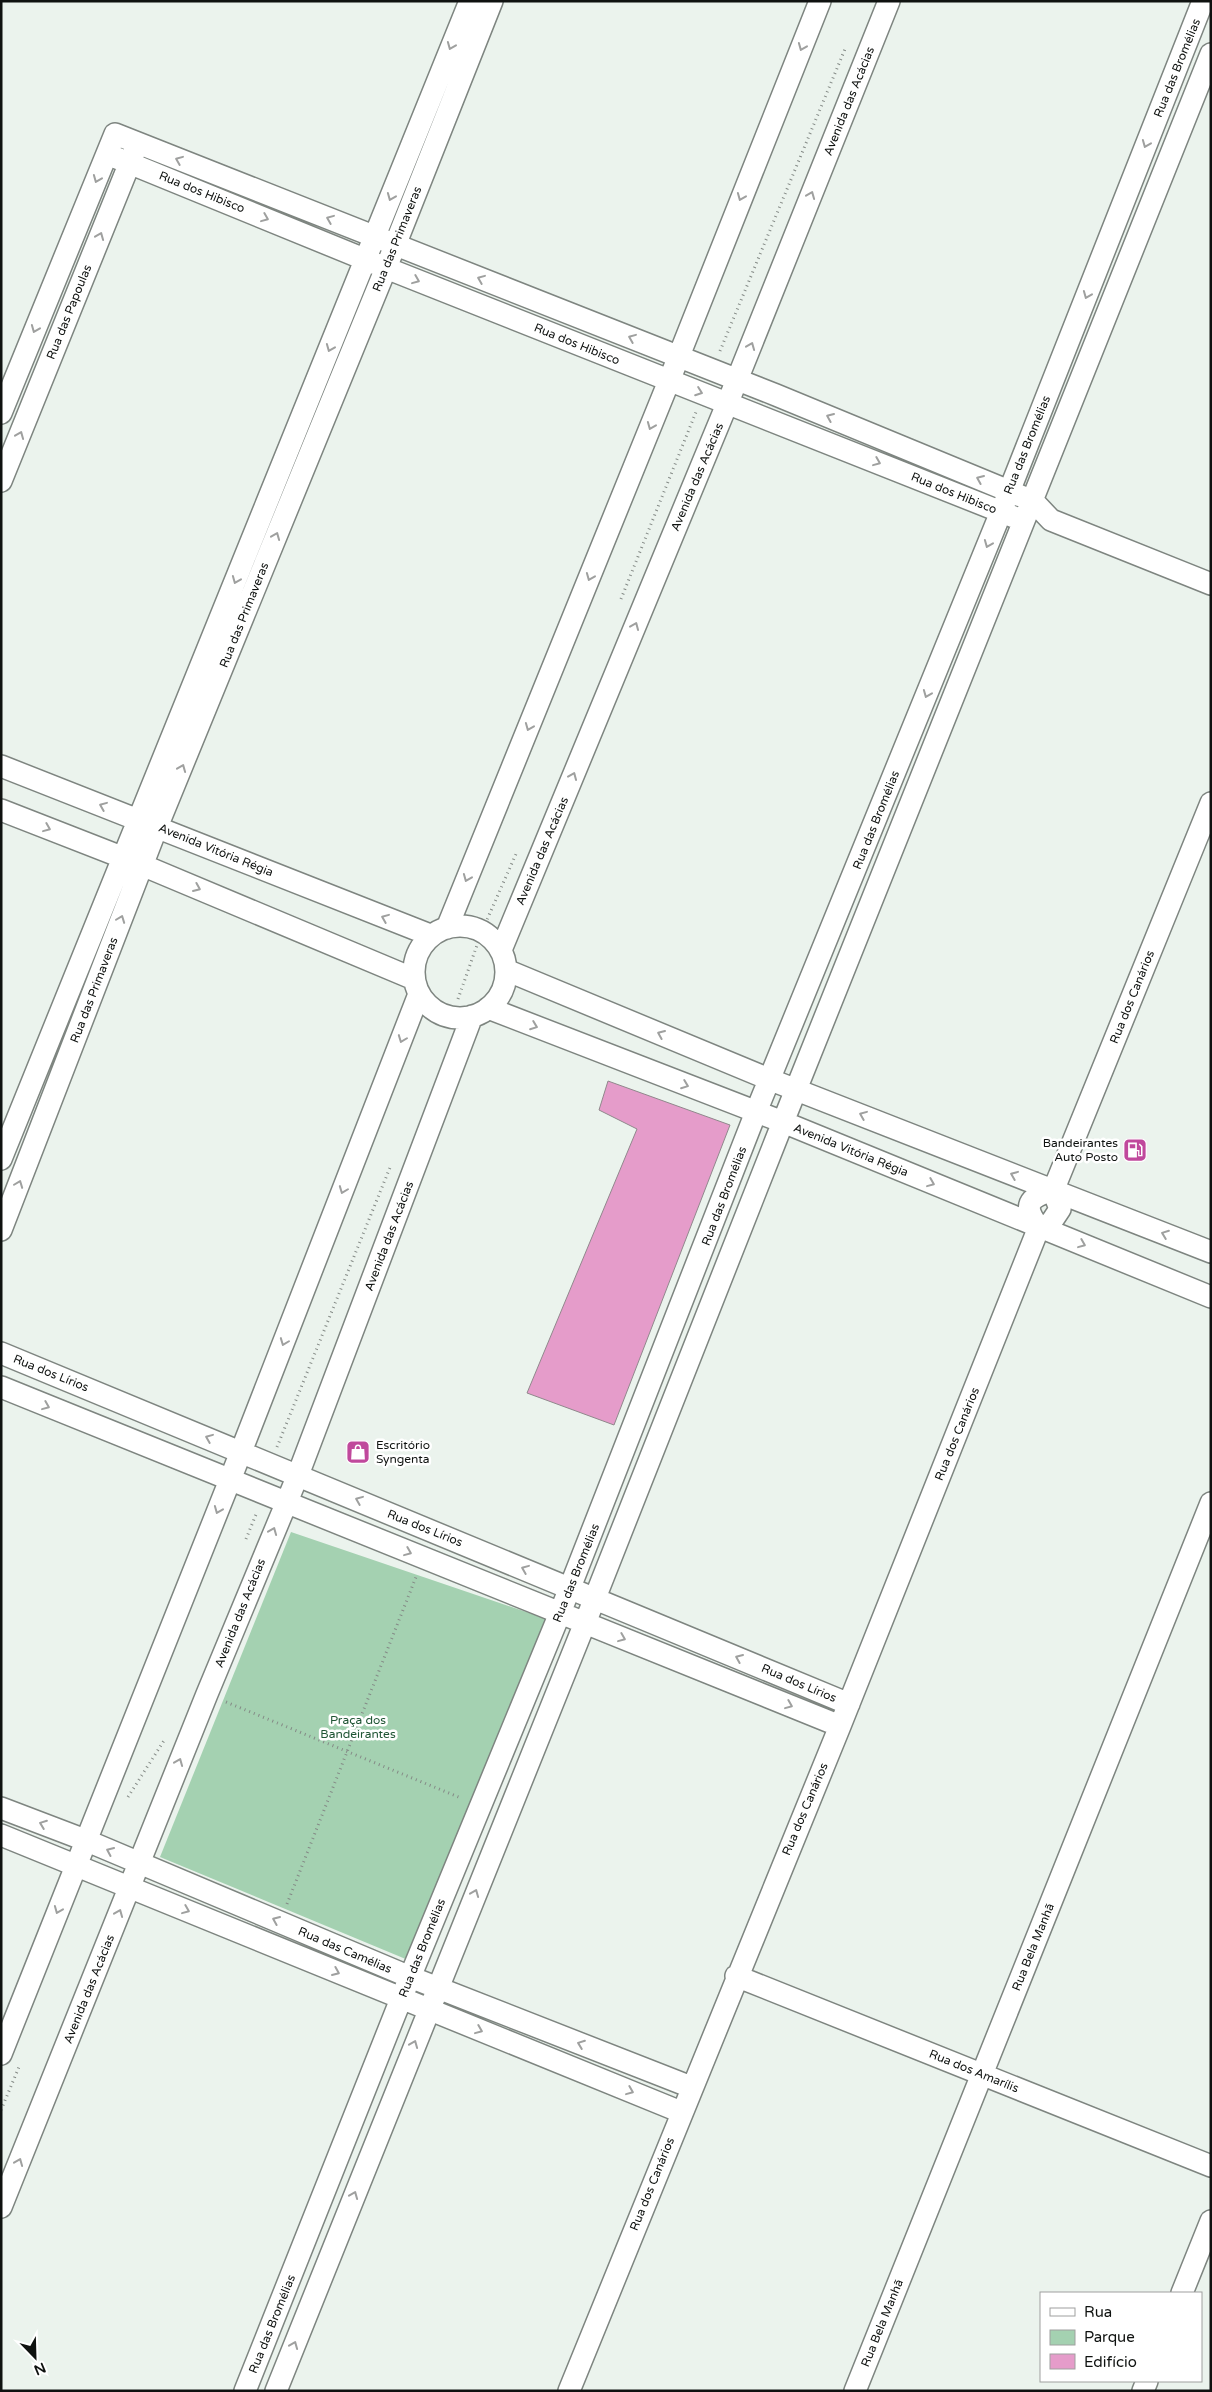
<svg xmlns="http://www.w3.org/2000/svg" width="1212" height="2392" viewBox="0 0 1212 2392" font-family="'Varela Round',sans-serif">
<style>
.green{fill:#a4d1b1}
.building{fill:#e59cca;stroke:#90888c}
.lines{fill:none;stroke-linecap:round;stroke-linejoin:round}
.minor-casing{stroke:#7e8580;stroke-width:24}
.path{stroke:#848a86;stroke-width:3;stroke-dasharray:1 4;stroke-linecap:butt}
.minor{stroke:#fff;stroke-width:21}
.oneway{stroke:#9fa09f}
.labels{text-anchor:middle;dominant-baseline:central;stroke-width:5;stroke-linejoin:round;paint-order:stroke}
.street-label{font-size:12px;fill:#0f1210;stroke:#fff}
.poi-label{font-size:12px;fill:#0f1210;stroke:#fff;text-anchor:end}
.park-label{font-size:12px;fill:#1f5534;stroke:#fff}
</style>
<rect width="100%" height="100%" fill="#ebf3ed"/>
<path class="green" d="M291,1532L547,1619L408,1960L160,1857Z"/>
<path class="building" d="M608,1081L730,1125L614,1425L527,1393L637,1129L599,1110Z"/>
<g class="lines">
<g class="minor-casing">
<path id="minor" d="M107,154L386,268L1014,517
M1,413L115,134L776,395L1033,501L1051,520L1211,584
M1,481L135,150
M1,766L430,935
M1,810L142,865L414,979
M414 972a46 46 0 1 1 92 0a46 46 0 1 1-92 0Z
M447,928L669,381L820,1
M501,950L737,380L889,1
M506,970L771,1080L1211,1252
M488,1008L783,1122L1211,1297
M1,1159L470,1
M1053,1191L1211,803
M1039,1227C1022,1207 1028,1196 1053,1191
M1039,1227L1050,1224L1060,1209L1053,1191
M1,1230L157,827L386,268L492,1
M1,1353L849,1704
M1,1387L840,1726
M1,1808L85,1840L410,1977L691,2087
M1,1835L681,2112
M736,1976L1211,2166
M1,2054L230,1480L419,994
M1,2207L207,1694L298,1475L472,1016
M1182,2293L1211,2221
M245,2391L401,1999L560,1613L756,1112L1001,512L1203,1
M276,2391L595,1598L783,1122L1211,54
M569,2391L840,1726L1039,1227
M855,2391L1211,1503
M1143,2391L1147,2381"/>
</g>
<path class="path" d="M720,351L845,49
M621,599L696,412
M458,999L482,931L516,854
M277,1447L391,1165
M246,1539L257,1512
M226,1702L461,1798
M128,1797L165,1739
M287,1904L416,1577
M1,2110L19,2067"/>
<use href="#minor" class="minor"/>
</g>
<defs><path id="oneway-chevron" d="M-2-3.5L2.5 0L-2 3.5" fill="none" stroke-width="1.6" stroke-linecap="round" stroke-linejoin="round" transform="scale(1.25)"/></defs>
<g class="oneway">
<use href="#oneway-chevron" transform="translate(451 46) rotate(112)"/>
<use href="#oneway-chevron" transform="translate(802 47) rotate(112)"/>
<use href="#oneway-chevron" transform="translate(1146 144) rotate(112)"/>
<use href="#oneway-chevron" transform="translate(179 160) rotate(-158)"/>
<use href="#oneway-chevron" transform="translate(97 179) rotate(112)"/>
<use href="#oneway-chevron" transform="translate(811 195) rotate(-68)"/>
<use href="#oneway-chevron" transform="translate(391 197) rotate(112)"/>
<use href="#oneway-chevron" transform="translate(741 197) rotate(112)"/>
<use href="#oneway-chevron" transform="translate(265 218) rotate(22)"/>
<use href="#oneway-chevron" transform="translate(330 219) rotate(-158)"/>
<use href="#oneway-chevron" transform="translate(100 236) rotate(-68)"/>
<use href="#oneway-chevron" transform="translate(481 279) rotate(-158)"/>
<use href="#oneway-chevron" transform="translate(416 280) rotate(22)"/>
<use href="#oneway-chevron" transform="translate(1087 295) rotate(112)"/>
<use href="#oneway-chevron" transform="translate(35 329) rotate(112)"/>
<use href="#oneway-chevron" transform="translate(632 338) rotate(-158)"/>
<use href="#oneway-chevron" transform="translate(751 346) rotate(-68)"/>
<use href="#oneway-chevron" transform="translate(330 348) rotate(112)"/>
<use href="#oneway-chevron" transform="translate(699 392) rotate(20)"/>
<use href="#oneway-chevron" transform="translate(830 417) rotate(-157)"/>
<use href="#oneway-chevron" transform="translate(651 426) rotate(112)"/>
<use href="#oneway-chevron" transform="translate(20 435) rotate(-68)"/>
<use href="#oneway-chevron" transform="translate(877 462) rotate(22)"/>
<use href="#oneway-chevron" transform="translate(980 479) rotate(-157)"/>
<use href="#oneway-chevron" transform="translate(276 536) rotate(-68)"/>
<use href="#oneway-chevron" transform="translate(988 544) rotate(112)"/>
<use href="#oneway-chevron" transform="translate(590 577) rotate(112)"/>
<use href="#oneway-chevron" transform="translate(236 580) rotate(112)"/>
<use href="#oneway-chevron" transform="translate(635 626) rotate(-67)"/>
<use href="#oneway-chevron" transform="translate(927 694) rotate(112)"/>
<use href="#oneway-chevron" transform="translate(529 727) rotate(112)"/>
<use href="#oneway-chevron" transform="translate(182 768) rotate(-68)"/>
<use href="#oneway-chevron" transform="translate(573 776) rotate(-67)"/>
<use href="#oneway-chevron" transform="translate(103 806) rotate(-158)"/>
<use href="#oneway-chevron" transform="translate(47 828) rotate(22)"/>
<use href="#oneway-chevron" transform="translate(467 878) rotate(112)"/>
<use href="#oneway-chevron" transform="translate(197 888) rotate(23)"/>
<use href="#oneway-chevron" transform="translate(385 918) rotate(-158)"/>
<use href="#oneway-chevron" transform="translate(121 919) rotate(-69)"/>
<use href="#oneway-chevron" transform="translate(534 1026) rotate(21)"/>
<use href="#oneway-chevron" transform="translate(661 1034) rotate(-157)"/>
<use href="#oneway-chevron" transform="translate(402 1039) rotate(111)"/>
<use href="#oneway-chevron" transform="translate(685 1085) rotate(21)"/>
<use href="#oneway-chevron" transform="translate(863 1115) rotate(-158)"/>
<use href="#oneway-chevron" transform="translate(1014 1175) rotate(-158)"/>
<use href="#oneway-chevron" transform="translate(931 1183) rotate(22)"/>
<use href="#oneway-chevron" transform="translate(19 1184) rotate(-69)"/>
<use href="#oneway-chevron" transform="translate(343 1190) rotate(111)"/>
<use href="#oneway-chevron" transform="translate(1165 1234) rotate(-159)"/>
<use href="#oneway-chevron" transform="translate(1082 1244) rotate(22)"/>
<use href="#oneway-chevron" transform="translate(284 1342) rotate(111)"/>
<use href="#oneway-chevron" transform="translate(46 1406) rotate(22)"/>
<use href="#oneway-chevron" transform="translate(209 1438) rotate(-158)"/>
<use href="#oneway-chevron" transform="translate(359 1500) rotate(-158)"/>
<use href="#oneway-chevron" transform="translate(218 1510) rotate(112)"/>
<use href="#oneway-chevron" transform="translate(273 1531) rotate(-68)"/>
<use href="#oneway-chevron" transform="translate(408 1552) rotate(22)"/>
<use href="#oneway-chevron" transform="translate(525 1569) rotate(-158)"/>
<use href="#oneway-chevron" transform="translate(622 1638) rotate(22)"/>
<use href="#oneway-chevron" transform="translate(739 1658) rotate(-157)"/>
<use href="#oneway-chevron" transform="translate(789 1705) rotate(22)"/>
<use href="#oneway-chevron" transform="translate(179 1762) rotate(-68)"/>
<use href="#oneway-chevron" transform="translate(43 1824) rotate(-159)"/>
<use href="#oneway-chevron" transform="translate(110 1851) rotate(-156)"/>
<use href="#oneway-chevron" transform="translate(475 1893) rotate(-68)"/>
<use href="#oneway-chevron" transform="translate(58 1910) rotate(112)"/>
<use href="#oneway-chevron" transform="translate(186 1910) rotate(22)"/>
<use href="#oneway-chevron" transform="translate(119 1913) rotate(-68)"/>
<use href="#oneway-chevron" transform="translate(276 1920) rotate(-157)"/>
<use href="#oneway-chevron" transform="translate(336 1972) rotate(23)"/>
<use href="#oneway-chevron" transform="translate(479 2030) rotate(22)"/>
<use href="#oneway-chevron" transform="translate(414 2044) rotate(-68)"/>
<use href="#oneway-chevron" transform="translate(581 2044) rotate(-159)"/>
<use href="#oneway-chevron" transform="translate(630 2091) rotate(22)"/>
<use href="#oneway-chevron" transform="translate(19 2162) rotate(-68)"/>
<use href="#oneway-chevron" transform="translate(354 2195) rotate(-68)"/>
<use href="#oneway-chevron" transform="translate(294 2345) rotate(-68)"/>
</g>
<defs>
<g id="fuel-square" transform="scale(1.25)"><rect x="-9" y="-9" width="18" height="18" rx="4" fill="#c0489c" stroke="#fff"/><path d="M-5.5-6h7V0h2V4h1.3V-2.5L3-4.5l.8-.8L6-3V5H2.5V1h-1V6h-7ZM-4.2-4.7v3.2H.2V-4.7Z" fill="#fff"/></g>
<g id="shop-square" transform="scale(1.25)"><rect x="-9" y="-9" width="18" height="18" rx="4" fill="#c0489c" stroke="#fff"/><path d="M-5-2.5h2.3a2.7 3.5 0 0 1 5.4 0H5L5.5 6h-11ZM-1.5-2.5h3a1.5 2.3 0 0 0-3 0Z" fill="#fff"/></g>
</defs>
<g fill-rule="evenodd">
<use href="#fuel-square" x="1135" y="1150"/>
<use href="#shop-square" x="358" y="1452"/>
</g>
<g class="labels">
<g class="street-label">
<text transform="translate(1177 68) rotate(-68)">Rua das Bromélias</text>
<text transform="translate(849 101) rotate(-68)">Avenida das Acácias</text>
<text transform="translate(202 192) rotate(22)">Rua dos Hibisco</text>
<text transform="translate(397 239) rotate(-68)">Rua das Primaveras</text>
<text transform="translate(69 312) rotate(-68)">Rua das Papoulas</text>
<text transform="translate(577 344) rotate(22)">Rua dos Hibisco</text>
<text transform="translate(1027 445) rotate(-68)">Rua das Bromélias</text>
<text transform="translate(697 477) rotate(-67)">Avenida das Acácias</text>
<text transform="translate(954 493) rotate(22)">Rua dos Hibisco</text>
<text transform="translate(244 615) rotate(-68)">Rua das Primaveras</text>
<text transform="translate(876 820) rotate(-68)">Rua das Bromélias</text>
<text transform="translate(216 850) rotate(22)">Avenida Vitória Régia</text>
<text transform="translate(542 851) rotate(-67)">Avenida das Acácias</text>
<text transform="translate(94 990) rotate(-69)">Rua das Primaveras</text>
<text transform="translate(1132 997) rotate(-68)">Rua dos Canários</text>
<text transform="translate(851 1150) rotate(22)">Avenida Vitória Régia</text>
<text transform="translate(724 1196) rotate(-69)">Rua das Bromélias</text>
<text transform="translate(389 1236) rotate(-69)">Avenida das Acácias</text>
<text transform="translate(51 1373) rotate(22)">Rua dos Lírios</text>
<text transform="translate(957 1434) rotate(-68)">Rua dos Canários</text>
<text transform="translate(425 1528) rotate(22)">Rua dos Lírios</text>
<text transform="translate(576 1573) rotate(-68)">Rua das Bromélias</text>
<text transform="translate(240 1613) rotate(-68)">Avenida das Acácias</text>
<text transform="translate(799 1683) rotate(23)">Rua dos Lírios</text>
<text transform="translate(805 1809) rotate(-67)">Rua dos Canários</text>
<text transform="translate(1033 1947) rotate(-68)">Rua Bela Manhã</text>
<text transform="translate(422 1948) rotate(-68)">Rua das Bromélias</text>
<text transform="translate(345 1950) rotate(23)">Rua das Camélias</text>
<text transform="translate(89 1989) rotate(-68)">Avenida das Acácias</text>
<text transform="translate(974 2071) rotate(22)">Rua dos Amarílis</text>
<text transform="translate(652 2184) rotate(-68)">Rua dos Canários</text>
<text transform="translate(882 2323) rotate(-68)">Rua Bela Manhã</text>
<text transform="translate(272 2324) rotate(-68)">Rua das Bromélias</text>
</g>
<g class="poi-label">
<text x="1118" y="1143">Bandeirantes<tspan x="1118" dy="14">Auto Posto</tspan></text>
<text x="376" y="1445" text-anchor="start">Escritório<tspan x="376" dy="14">Syngenta</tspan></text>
</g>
<g class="park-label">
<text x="358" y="1720">Praça dos<tspan x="358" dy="14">Bandeirantes</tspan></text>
</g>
</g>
<rect width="1212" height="2392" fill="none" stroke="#0f1210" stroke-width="5"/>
<rect x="1040" y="2292" width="162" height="90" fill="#ffffff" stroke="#9fa09f"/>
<rect x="1050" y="2308" width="25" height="8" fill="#ffffff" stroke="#9fa09f"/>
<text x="1084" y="2317" font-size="15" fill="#0f1210">Rua</text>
<rect x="1050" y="2330" width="25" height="15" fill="#a4d1b1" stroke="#9fa09f"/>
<text x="1084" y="2342" font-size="15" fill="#0f1210">Parque</text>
<rect x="1050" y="2354" width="25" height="15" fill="#e59cca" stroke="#9fa09f"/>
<text x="1084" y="2367" font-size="15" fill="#0f1210">Edifício</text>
<g transform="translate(35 2357) rotate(157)" stroke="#ffffff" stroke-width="4" paint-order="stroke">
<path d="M0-4L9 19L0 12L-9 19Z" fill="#0f1210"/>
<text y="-8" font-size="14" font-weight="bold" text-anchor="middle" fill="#0f1210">N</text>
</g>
</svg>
